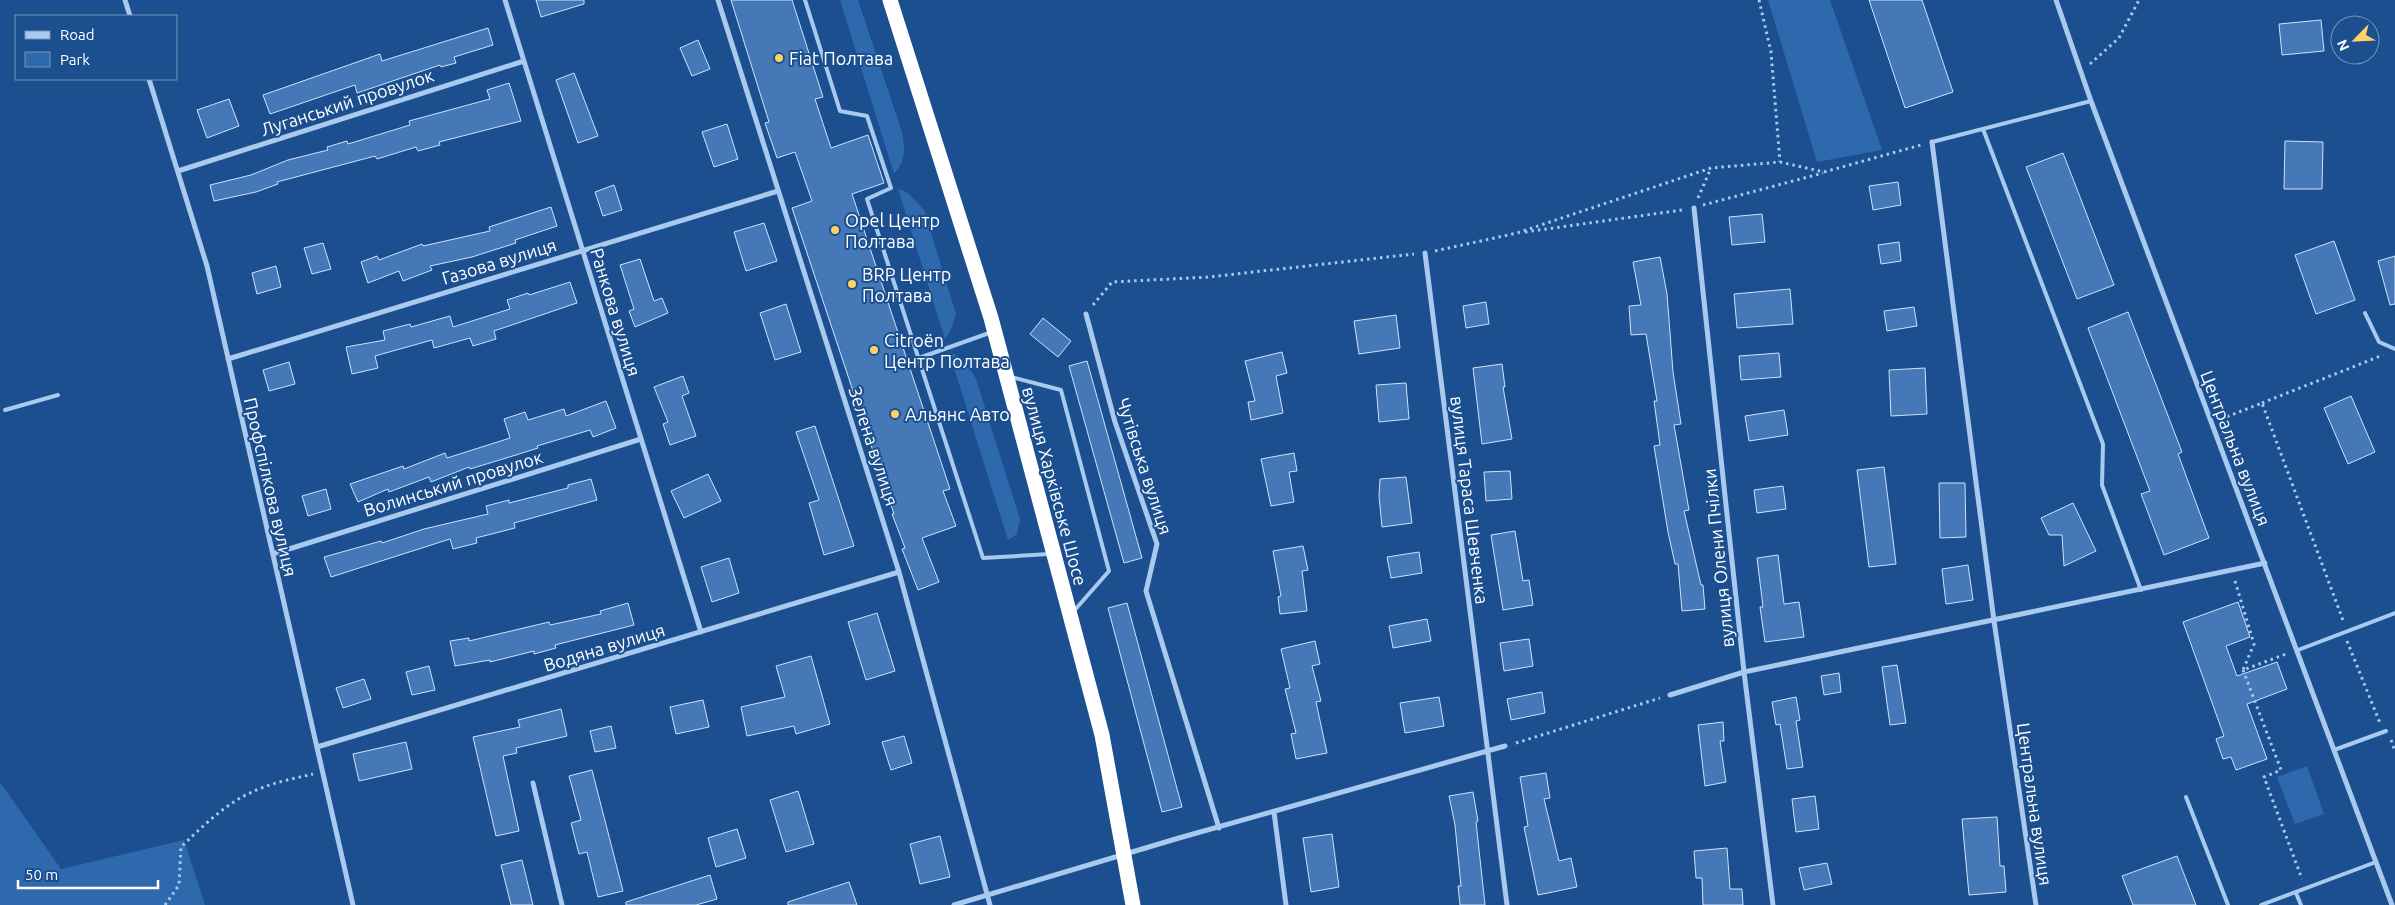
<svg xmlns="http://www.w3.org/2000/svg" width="2395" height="905" viewBox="0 0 2395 905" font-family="Ubuntu,sans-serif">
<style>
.green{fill:#2e69ad}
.building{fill:#4478b7;stroke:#cfe3fa}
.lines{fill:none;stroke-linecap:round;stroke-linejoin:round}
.path{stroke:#a9c9ee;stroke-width:3;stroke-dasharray:2.5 4;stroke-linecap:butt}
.lane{stroke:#a9c9ee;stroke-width:4}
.street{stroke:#a9c9ee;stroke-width:5}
.highway{stroke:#fff;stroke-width:15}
.poi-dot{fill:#ffd166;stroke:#1b4f8f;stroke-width:2}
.labels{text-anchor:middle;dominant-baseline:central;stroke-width:4;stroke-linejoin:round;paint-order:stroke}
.poi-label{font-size:18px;fill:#fff;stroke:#1b4f8f;text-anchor:start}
.street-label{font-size:18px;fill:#fff;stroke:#1b4f8f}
</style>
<rect width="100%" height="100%" fill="#1b4f8f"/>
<path class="green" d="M840,0H858L902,132C905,149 906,161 894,174Z
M1768,0H1830L1882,150L1817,162Z
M898,189L907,192L924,210L956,314L950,332L945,339Z
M949,352C963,357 969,367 976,379L1020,519L1017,534L1008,540Z
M2307,766L2324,814L2295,824L2277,777Z
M0,782L61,869L184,840L205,905H0Z"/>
<path class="building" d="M536,0H584V4L541,17Z
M731,0H792L823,97L815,99L831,148L868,135L884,183L852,194L950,489L943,491L956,526L922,538L939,582L918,590L902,549L905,548L892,514H894L792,208L812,201L795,152L777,158L765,123L769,122Z
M1869,0H1922L1953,92L1905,108Z
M2321,20L2324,51L2282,55L2279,24Z
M488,28L493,45L454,57L456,63L441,67L440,65L357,93L355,85L270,114L263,95L380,54L382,61Z
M698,40L710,69L692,76L680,48Z
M574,73L598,136L578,143L556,80Z
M509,83L521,121L439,142L440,145L418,151L416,147L377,159L375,156L277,182L278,184L256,192L214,201L210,185L251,175L288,160L328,150L327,147L347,141L348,144L410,125L409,121L490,99L487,90Z
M229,99L239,126L207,138L197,110Z
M727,124L738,159L714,167L702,132Z
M2285,141L2323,142L2322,189H2284Z
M2063,153L2114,285L2077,299L2026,167Z
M1898,182L1901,205L1873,210L1869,186Z
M614,185L622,210L603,216L595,192Z
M551,207L557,226L515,240L516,243L472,257L430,266L432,270L403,281L399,271L368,283L361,262L377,256L379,260L422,244L423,246L490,231L489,227Z
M1762,214L1765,242L1732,245L1729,217Z
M764,223L777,261L746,271L734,232Z
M2334,241L2355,300L2316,314L2295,255Z
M1899,242L1901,261L1881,264L1878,245Z
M323,243L331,269L312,274L304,248Z
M2395,256V304L2390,305L2378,261Z
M1660,257L1667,294L1673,372L1681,424L1674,425L1689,510L1684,511L1701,585H1703L1705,609L1682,611L1678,564H1675L1668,532L1654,446L1660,445L1654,401H1657L1646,334L1631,335L1629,306L1641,305L1633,262Z
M640,259L654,301L662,298L668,313L635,327L629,311L634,309L620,265Z
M276,266L281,287L257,294L252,273Z
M570,282L577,303L494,331L496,339L473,346L470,338L434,348L432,340L375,356L378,368L352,374L346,347L385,340L383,331L410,324L411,327L450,316L453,327L510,309L507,300L528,293L529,295Z
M1790,289L1793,324L1737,328L1734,294Z
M1486,302L1489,324L1466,328L1463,306Z
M786,304L801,352L775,360L760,313Z
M1914,307L1917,326L1887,331L1884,311Z
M2128,312L2182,452L2178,454L2209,538L2164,555L2141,494L2150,491L2088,328Z
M1396,315L1400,348L1359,354L1354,321Z
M1043,318L1071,341L1058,357L1030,334Z
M1282,352L1287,373L1276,376L1283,413L1251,420L1248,402L1255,401L1245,361Z
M1779,353L1781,377L1741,380L1739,356Z
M1087,361L1142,558L1124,563L1069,366Z
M289,362L295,384L269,391L263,370Z
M1502,364L1505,387H1503L1512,439L1482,444L1473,368Z
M1925,368L1927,414L1891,416L1889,370Z
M683,376L689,393L682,396L696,436L670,445L663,424L668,422L654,387Z
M1406,383L1409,419L1379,422L1376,385Z
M2351,396L2375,452L2348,464L2324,408Z
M606,401L616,428L593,437L590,430L537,446L538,448L516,455L470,469L469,467L431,482L429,477L389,492L388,489L358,502L350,484L403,466L404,469L445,453L447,458L510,438L504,419L525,412L528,420L564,409L566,416Z
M1784,410L1788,435L1749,441L1745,416Z
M815,426L854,546L824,555L809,503L819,500L796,432Z
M1294,453L1297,471L1289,472L1294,502L1271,506L1261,459Z
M1884,467L1896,564L1869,567L1857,470Z
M1510,471L1512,499L1486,501L1484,472Z
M708,474L721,501L684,518L671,491Z
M1406,477L1412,523L1382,527L1379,496L1380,479Z
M591,479L597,500L514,523L515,528L476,538L477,543L453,549L450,539L331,577L324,557L381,541L382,543L424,529L488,514L486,506L509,500V503L568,488V485Z
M1939,483H1965L1966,537L1940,538Z
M1783,486L1786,509L1757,513L1754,490Z
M326,489L331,509L308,516L302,496Z
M2073,503L2096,551L2064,566L2062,535H2049L2041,518Z
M1515,531L1523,581L1529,580L1533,605L1503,610L1491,535Z
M1303,546L1308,570L1302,571L1307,611L1280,614L1278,597L1281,596L1273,551Z
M1419,552L1422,573L1391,578L1387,557Z
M1778,555L1784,604L1799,602L1804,637L1765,642L1760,607H1763L1757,558Z
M729,558L739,593L712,602L701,567Z
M1968,565L1973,600L1946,604L1942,569Z
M2238,602L2250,637L2226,646L2237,676L2277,662L2287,689L2247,704L2267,759L2236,770L2231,757L2223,759L2216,739L2224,736L2183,622Z
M628,603L634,625L555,645L556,648L534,654V651L490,662V660L455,666L450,641L469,638V641L549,622L550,625L601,614L600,611Z
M1127,603L1182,807L1162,812L1108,608Z
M877,613L895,671L866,680L848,622Z
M1427,619L1431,641L1393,648L1389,626Z
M1529,639L1533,666L1504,671L1500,643Z
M1315,641L1320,664L1312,666L1321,701L1316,702L1327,753L1296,759L1291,734L1296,733L1285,689L1290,688L1281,649Z
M811,656L830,724L796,734L794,726L747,736L741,707L785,697L776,666Z
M1897,665L1906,723L1890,725L1882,667Z
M429,666L435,690L412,695L406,672Z
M1839,673L1841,692L1824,695L1821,676Z
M364,679L371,699L343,708L336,688Z
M1542,692L1545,713L1511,720L1507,699Z
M1439,697L1444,726L1405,733L1400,703Z
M1796,697L1800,720L1796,721L1803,767L1787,769L1780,724L1776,725L1772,702Z
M703,700L709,727L676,734L670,707Z
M561,709L567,736L516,748L517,753L503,756L519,831L496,836L473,737L520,727L518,720Z
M1723,722L1724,741H1720L1726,782L1705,786L1698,725Z
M611,726L616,748L595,752L590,731Z
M904,736L912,763L891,770L882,742Z
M406,742L412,769L359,781L353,754Z
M592,770L623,891L598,897L587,852L579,854L571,823L581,820L569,776Z
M1546,773L1550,798L1544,799L1559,861L1571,858L1577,887L1538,895L1524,827L1528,826L1520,777Z
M798,791L814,844L786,852L770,800Z
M1473,792L1478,821L1476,822L1485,905H1460L1458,886H1461L1455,825L1449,796Z
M1815,796L1819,829L1796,832L1792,799Z
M1997,817L2000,866H2004L2006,892L1969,895L1962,819Z
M737,829L746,858L716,867L708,838Z
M1332,834L1339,887L1311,892L1303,838Z
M940,836L950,877L920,884L910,844Z
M1727,848L1730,889H1742L1743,905H1703L1702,878H1696L1694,851Z
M2177,856L2196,905H2133L2122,876Z
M522,860L533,905H511L501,865Z
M1827,863L1832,884L1804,890L1799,868Z
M710,875L717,899L696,905H626V902Z
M849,882L857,905H788V902Z"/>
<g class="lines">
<path class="path" d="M1759,0L1771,52L1780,162
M2090,64L2119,38L2139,0
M1698,198L1711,168
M1703,205L1823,173
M1525,232L1682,210
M1435,251L1517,233L1711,168L1780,162L1824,172L1921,145
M1093,305L1112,282L1209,277L1414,254
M2262,403L2383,355
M2221,419L2262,403L2344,623
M2235,581L2254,644L2243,670L2286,654
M2347,641L2380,723
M2243,670L2281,770L2264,777L2302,879
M2391,740L2395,751
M1516,743L1660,698
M165,905L179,885L181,847C202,827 224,805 250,793C270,783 292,779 313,774"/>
<path class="lane" d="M805,0L840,111L867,116L891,188L867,199L983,558L1049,554
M1983,129L2103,444L2102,485L2141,590
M1932,142L2091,101
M2365,313L2379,342L2395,349
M919,358L992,332
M1011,377L1061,390L1109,571L1073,612
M5,410L58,395
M2298,650L2395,613
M2334,750L2386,731
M2186,797L2228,905
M2296,893L2301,905
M2261,905L2376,862"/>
<path class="street" d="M125,0L130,16
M505,0L701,632
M718,0L899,572L990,905
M2056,0L2091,101L2392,905
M149,79L207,266L353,905
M1932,142L1994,621L2036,905
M178,171L524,61
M1694,208L1744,672L1773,905
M1425,253L1507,905
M1086,314L1115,422L1157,544L1146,591L1219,828
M228,359L778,191
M273,554L641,439
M1670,695L1744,672L2265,563
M317,747L899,572
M533,783L562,905
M1274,812L1286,905
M954,905L1179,838L1505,746"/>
<path class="highway" d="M890,0L991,318L1102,735L1133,905"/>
</g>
<g class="poi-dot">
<circle cx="779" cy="58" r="5"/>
<circle cx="835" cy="230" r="5"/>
<circle cx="852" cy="284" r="5"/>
<circle cx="874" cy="350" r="5"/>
<circle cx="895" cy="414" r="5"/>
</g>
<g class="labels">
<g class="poi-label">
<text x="789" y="58">Fiat Полтава</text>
<text x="845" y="220">Opel Центр<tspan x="845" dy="21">Полтава</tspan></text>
<text x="862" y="274">BRP Центр<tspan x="862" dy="21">Полтава</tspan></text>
<text x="884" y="340">Citroën<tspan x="884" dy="21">Центр Полтава</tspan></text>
<text x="905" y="414">Альянс Авто</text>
</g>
<g class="street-label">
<text transform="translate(347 102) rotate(-18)">Луганський провулок</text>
<text transform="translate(499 261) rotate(-17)">Газова вулиця</text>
<text transform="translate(616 312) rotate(73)">Ранкова вулиця</text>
<text transform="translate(874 446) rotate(72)">Зелена вулиця</text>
<text transform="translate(2236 448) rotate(69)">Центральна вулиця</text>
<text transform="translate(1145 466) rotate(72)">Чутівська вулиця</text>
<text transform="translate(453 483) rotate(-17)">Волинський провулок</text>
<text transform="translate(1055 486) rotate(75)">вулиця Харківське Шосе</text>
<text transform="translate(271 487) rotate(77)">Профспілкова вулиця</text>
<text transform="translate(1470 500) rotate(83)">вулиця Тараса Шевченка</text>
<text transform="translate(1718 558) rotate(-96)">вулиця Олени Пчілки</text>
<text transform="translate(604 647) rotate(-17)">Водяна вулиця</text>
<text transform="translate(2035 804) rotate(82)">Центральна вулиця</text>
</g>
</g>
<rect x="15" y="15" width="162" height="65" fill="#1b4f8f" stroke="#7695bc"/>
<rect x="25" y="31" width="25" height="8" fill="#a9c9ee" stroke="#7695bc"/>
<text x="60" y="40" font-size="15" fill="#ffffff">Road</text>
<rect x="25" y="52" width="25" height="15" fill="#2e69ad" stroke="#7695bc"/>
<text x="60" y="65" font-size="15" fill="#ffffff">Park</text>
<g transform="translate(2355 40) rotate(246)"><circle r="24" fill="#1b4f8f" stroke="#7695bc"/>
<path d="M0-4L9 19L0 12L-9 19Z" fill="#ffd166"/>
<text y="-8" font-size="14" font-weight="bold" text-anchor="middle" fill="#ffffff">N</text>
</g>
<path d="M18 880v8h140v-8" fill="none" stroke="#ffffff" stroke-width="2.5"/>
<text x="25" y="880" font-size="15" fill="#ffffff" stroke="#1b4f8f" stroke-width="4" paint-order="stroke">50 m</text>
</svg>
